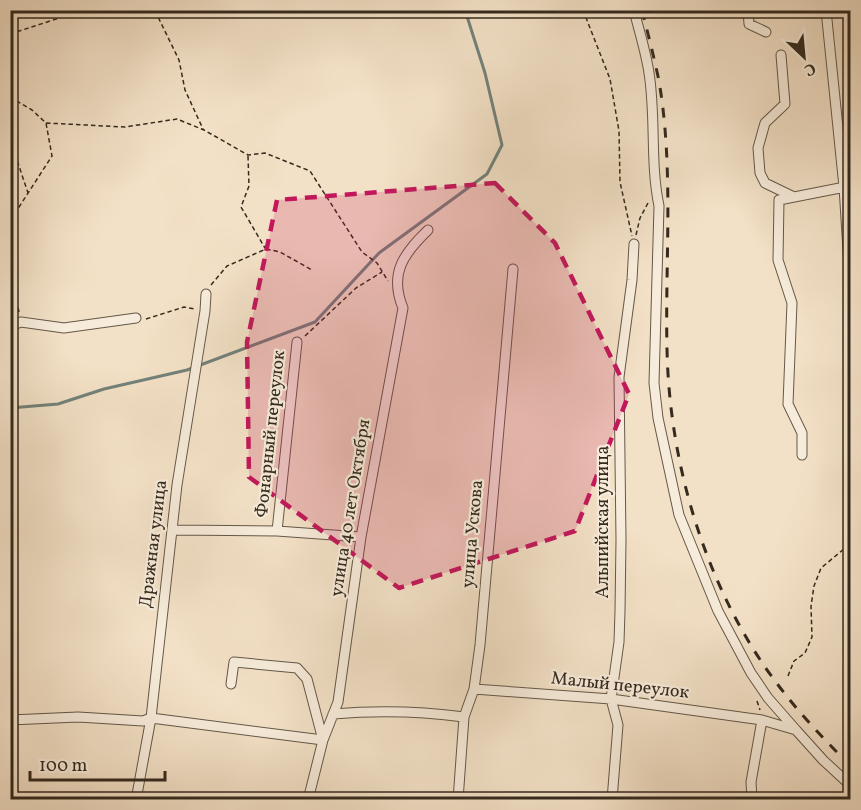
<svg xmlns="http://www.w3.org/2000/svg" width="861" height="810" viewBox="0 0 861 810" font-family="Vollkorn,serif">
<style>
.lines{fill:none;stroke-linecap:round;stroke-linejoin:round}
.stream{stroke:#72827a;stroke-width:3}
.minor-casing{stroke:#645848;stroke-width:11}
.path{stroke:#342a1e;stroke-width:1.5;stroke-dasharray:4.5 3;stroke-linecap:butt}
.minor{stroke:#f7ecdb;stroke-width:9}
.rail{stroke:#342a1e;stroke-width:3;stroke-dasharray:10 10;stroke-linecap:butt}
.marked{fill:#c2185b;fill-opacity:0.2;stroke:#c2185b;stroke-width:4.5;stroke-dasharray:12 8;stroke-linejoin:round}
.labels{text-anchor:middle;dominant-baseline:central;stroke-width:4.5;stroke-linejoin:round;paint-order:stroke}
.street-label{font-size:18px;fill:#342a1e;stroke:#f7ecdb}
</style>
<rect width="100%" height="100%" fill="#f3e1c7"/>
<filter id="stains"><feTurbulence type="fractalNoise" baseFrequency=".00333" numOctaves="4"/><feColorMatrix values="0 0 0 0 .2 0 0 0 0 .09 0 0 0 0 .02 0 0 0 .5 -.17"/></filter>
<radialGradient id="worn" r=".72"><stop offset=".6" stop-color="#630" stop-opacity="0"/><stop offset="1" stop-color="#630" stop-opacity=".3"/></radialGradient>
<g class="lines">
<path class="stream" d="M10,408L58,404L104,389L187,370L315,322L379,253L487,174L502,145L485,73L465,10"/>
<g class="minor-casing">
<path id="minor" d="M634,10C639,31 646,52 649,73C656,117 650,163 659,206L654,383L658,418L679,515L718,611L751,673L768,698L796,730
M748,10L749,24L766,32
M826,10L844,187L850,282
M781,55L785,104L765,123L758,148L760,173L765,183L792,196
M10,326L21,322L64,328L136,318
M802,455V433L788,404L792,303L778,260L779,200L850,186
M173,530L277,531L361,537
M277,531L297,342
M474,689L611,699L762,720L796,730L823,760L850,785
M333,714C377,710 420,711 464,717
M10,720L78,717L143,721L151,718L323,740L307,679L297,668L234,662L231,684
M136,800L151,718L177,485L205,311L206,294
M308,800L323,740L338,702L361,537L403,308C389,274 403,254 428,230
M458,800L464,717L474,689L480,645L513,269
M612,800L618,725L611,699L619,642L620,611L621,540L619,377L632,280L634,244
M752,800L751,782L762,720"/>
</g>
<path class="path" d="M159,10V19L179,60L185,90L203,129
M583,10L610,79L619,131L620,182L632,236
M10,34L84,10
M10,97L32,110L46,123L52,156L10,221
M46,123L125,127L177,119L204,130L248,155L265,153L310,171L362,252L377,263L388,281
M248,156L249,186L241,207L265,248
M10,158L18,163L28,193
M636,235L640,218L648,203
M10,271L19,312
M211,285L227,266L266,249L280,252L312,270
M146,319L184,307L195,309
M305,336L356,288L382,272
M788,676L794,661L805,653L812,637L811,606L814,586L821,568L850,544
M757,701L760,710"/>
<use href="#minor" class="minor"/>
<path class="rail" d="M642,10C648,34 654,57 659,81C674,169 665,260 667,349C669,452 698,559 752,647C779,691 814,730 850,765"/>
</g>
<path class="marked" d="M495,183L555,243L629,394L575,531L399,588L249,477L247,342L277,200Z"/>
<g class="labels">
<g class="street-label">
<text transform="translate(271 434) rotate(-84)">Фонарный переулок</text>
<text transform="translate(351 508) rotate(-81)">улица 40 лет Октября</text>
<text transform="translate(603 522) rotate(-90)">Альпийская улица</text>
<text transform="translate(473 534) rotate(-85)">улица Ускова</text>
<text transform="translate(154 544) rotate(-83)">Дражная улица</text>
<text transform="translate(620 686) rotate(6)">Малый переулок</text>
</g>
</g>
<rect width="861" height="810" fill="none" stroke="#f3e1c7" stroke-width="36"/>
<rect x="12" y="12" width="837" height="786" fill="none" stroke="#342a1e" stroke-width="3"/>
<rect x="18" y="18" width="825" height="774" fill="none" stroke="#342a1e" stroke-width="1.5"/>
<g transform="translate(804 57) rotate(154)" stroke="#f7ecdb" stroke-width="4.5" paint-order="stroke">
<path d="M0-4.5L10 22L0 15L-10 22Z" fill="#342a1e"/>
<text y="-9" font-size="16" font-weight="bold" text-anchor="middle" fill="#342a1e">С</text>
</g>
<path d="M30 771v9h135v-9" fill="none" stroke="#342a1e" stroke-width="3"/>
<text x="39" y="771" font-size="18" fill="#342a1e" stroke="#f7ecdb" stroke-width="4.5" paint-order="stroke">100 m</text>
<rect width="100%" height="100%" filter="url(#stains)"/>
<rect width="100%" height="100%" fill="url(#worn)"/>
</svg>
